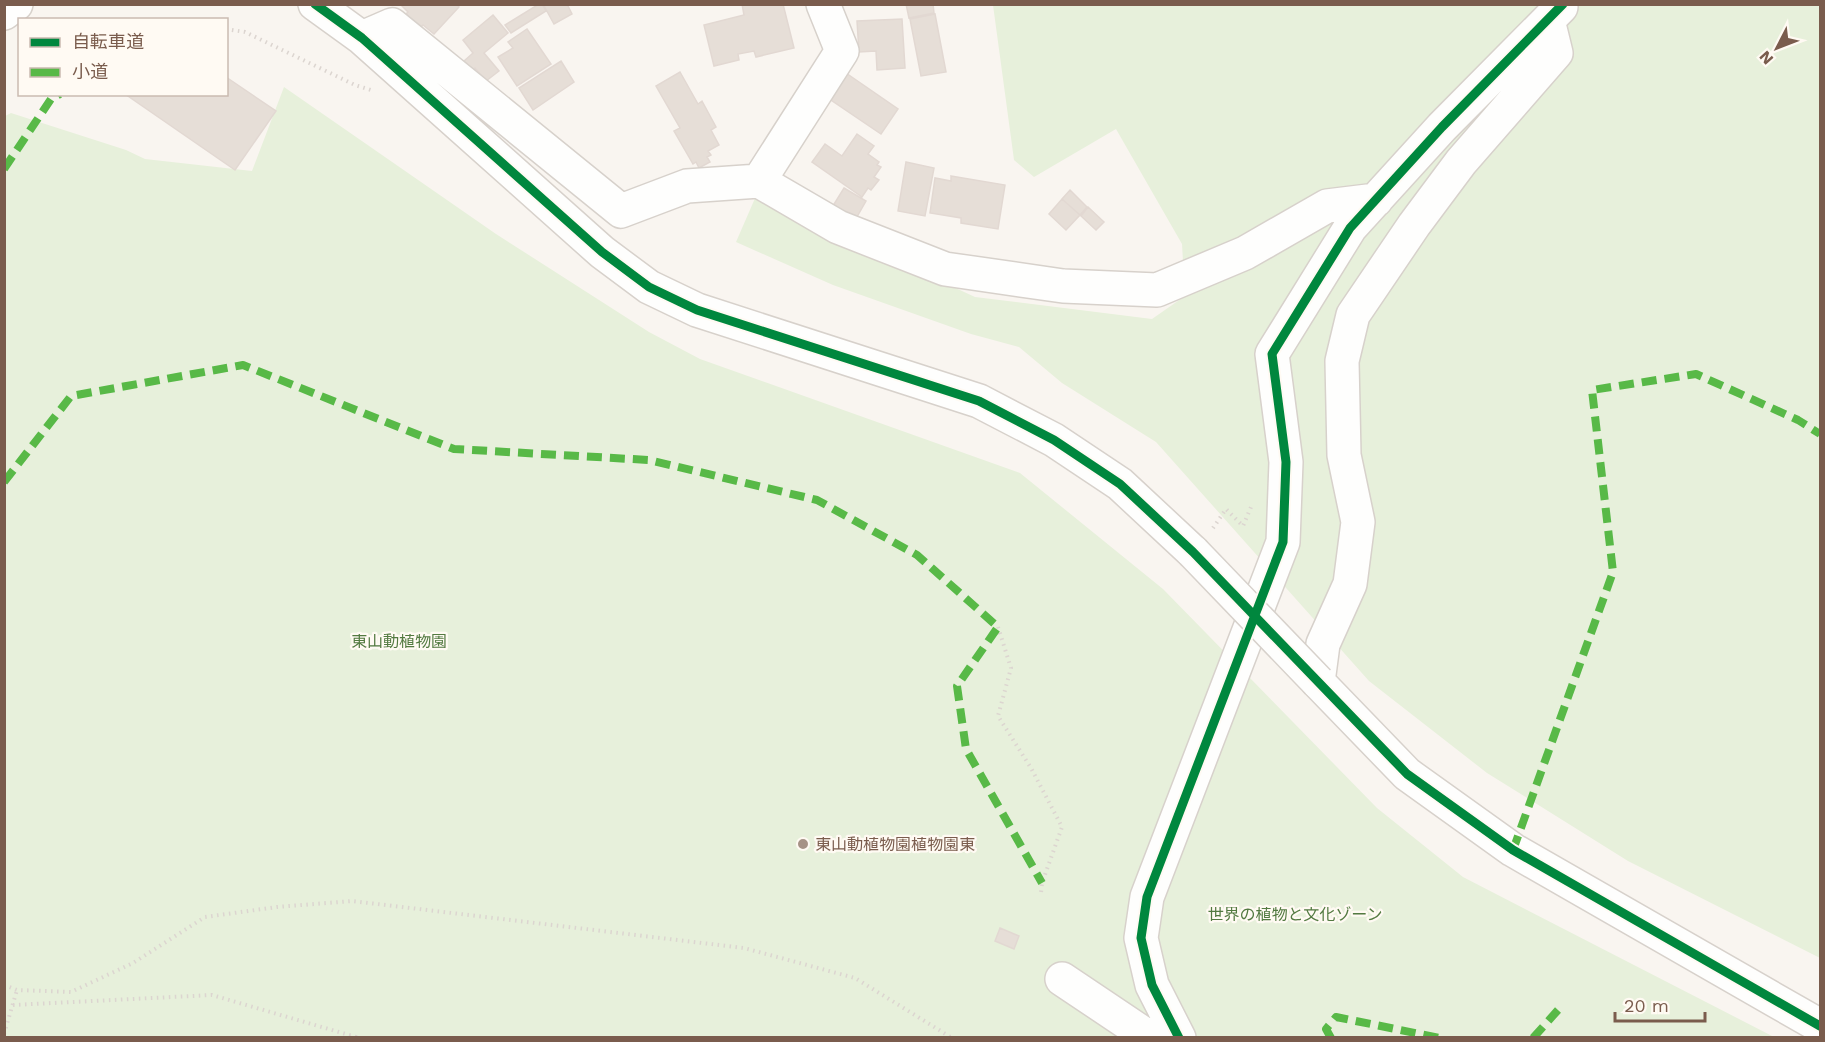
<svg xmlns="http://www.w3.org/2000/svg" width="1825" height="1042" viewBox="0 0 1825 1042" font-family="'Work Sans','Noto Sans JP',sans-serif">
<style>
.green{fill:#e7f0db}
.building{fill:#e6ded7;stroke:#e2d8d2;stroke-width:1.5}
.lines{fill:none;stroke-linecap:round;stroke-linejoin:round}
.minor-casing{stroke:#d7d1cb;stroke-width:36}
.path{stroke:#dcd5d0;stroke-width:4;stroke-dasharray:1.5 4.5;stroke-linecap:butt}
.minor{stroke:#fefefd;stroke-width:33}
.minor-bridge-casing{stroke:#d7d1cb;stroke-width:36;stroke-linecap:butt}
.minor-bridge{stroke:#fefefd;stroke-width:33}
.quiet{stroke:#58b947;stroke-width:8;stroke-dasharray:15 8;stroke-linecap:butt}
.cycleway-casing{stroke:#fffaf3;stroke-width:13}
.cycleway{stroke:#00873e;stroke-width:9}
.poi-dot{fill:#a69286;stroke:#fffaf3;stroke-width:2}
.labels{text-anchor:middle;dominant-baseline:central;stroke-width:4.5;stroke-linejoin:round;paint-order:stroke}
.park-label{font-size:16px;fill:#537a41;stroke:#fffaf3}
.poi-label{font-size:16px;fill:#7a5c4d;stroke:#fffaf3;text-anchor:start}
</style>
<rect width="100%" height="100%" fill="#f9f5f0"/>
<path class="green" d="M993,5H1820V958L1628,861L1487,773L1369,681L1156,442L1062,383L1019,347L971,334L833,285L736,242L756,196L975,297L1152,319L1185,296L1182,244L1116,129L1034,177L1014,160Z
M284,87L496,234L649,332L700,359L1020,473L1163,589L1377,808L1463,877L1774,1037L5,1038V116L11,113L126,150L145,159L252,171Z"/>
<path class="building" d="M400,4H457L459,7L434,34L423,25L418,30L404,16L408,12Z
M539,4H542L546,11L511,33L505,25Z
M543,4H567L572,14L554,24Z
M742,4H783L794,48L756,57L754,51L738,54L739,60L714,66L704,25L744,15Z
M906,4H933L934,13L909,18Z
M935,14L946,72L921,76L910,19Z
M493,15L508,33L484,53L499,71L486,81L475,68L472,71L464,61L473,53L463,40Z
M902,19L905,68L877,70L876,51L859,52L857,21Z
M527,29L551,64L517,86L498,57L513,48L508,42Z
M561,61L574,82L533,110L519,88Z
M680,72L698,104L702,101L716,127L711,130L719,145L708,151L711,155L707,157L710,162L699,168L696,162L693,164L674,131L680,128L656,86Z
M846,73L898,109L881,134L828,98Z
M226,77L276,111L235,170L125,94H226Z
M857,134L874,146L868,154L879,162L877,165L881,167L874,177L879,180L871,190L868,188L862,197L812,162L825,144L842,156Z
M906,162L934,168L925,216L898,211Z
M951,176L1005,185L998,229L961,223V218L930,213L935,178L951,181Z
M844,188L866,201L854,222L831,209Z
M1070,190L1087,207L1080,215L1062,199Z
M1062,199L1080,215L1066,230L1049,214Z
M1088,207L1104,222L1096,230L1081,216Z
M1000,928L1019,936L1014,949L995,941Z"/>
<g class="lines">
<g class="minor-casing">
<path id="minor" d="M315,4L362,38L602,252L649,287L697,310L979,401L1054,440L1120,484L1193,552
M823,4L842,51L759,181L838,227L945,269L1063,286L1157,290L1245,253L1327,206L1376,200
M4,13L16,4
M1548,20L1556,53L1461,162L1414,225L1353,315L1342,361L1344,455L1358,522L1350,584L1323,644L1318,682L1407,774L1513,850L1820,1026
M362,38L392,25L621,211L687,186L759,181
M1062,979L1150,1038
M1179,1038L1152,985L1141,938L1147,897L1283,542L1286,462L1272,354L1350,228L1442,127L1561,7"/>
</g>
<path class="path" d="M176,20H179
M226,29L245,32L355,85L371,90
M1213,528L1226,509L1243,526L1251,507
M998,627L1011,668L998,716L1031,768L1062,827L1042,883L1041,893
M4,985L17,990L71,992L133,963L205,917L277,907L352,901L744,948L855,978L952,1038
M13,1005L212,995L356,1037L347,1038
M4,1034L17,990"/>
<use href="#minor" class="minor"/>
<g class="minor-bridge-casing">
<path id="minor-bridge" d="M1193,552L1318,682"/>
</g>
<use href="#minor-bridge" class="minor-bridge"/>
<path class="quiet" d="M4,169L51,99L60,94
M4,482L71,396L243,365L454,449L649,460L817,500L917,555L998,627L957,686L966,749L1042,883
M1513,850L1613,572L1592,390L1696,374L1798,420L1820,434
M1331,1038L1326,1029L1336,1017L1440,1038
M1533,1038L1558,1010"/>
<g class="cycleway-casing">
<path id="cycleway" d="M315,4L362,38L602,252L649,287L697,310L979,401L1054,440L1120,484L1193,552L1407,774L1513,850L1820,1026
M1179,1038L1152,985L1141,938L1147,897L1283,542L1286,462L1272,354L1350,228L1442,127L1563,4"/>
</g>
<use href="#cycleway" class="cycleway"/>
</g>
<circle class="poi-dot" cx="803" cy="844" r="6"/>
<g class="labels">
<g class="park-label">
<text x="399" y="641">東山動植物園</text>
<text x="1295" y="914">世界の植物と文化ゾーン</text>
</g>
<g class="poi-label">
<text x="815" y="844">東山動植物園植物園東</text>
</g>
</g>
<rect width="1825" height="1042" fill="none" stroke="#7a5c4d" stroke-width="12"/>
<rect x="18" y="18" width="210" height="78" fill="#fffaf3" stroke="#cabbb1" stroke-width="1.5"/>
<rect x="30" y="38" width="30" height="9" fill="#00873e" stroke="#cabbb1" stroke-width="1.5"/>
<text x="72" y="48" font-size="18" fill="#7a5c4d">自転車道</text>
<rect x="30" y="68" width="30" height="9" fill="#58b947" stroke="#cabbb1" stroke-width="1.5"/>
<text x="72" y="78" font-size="18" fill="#7a5c4d">小道</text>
<g transform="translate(1777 48) rotate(228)" stroke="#fffaf3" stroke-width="4.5" paint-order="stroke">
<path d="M0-4.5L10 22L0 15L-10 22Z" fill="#7a5c4d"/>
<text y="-9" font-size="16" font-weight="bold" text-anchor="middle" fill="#7a5c4d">N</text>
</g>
<path d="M1615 1012v9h90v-9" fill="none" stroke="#7a5c4d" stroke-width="3"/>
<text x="1624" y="1012" font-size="18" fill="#7a5c4d" stroke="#fffaf3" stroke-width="4.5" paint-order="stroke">20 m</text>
</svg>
